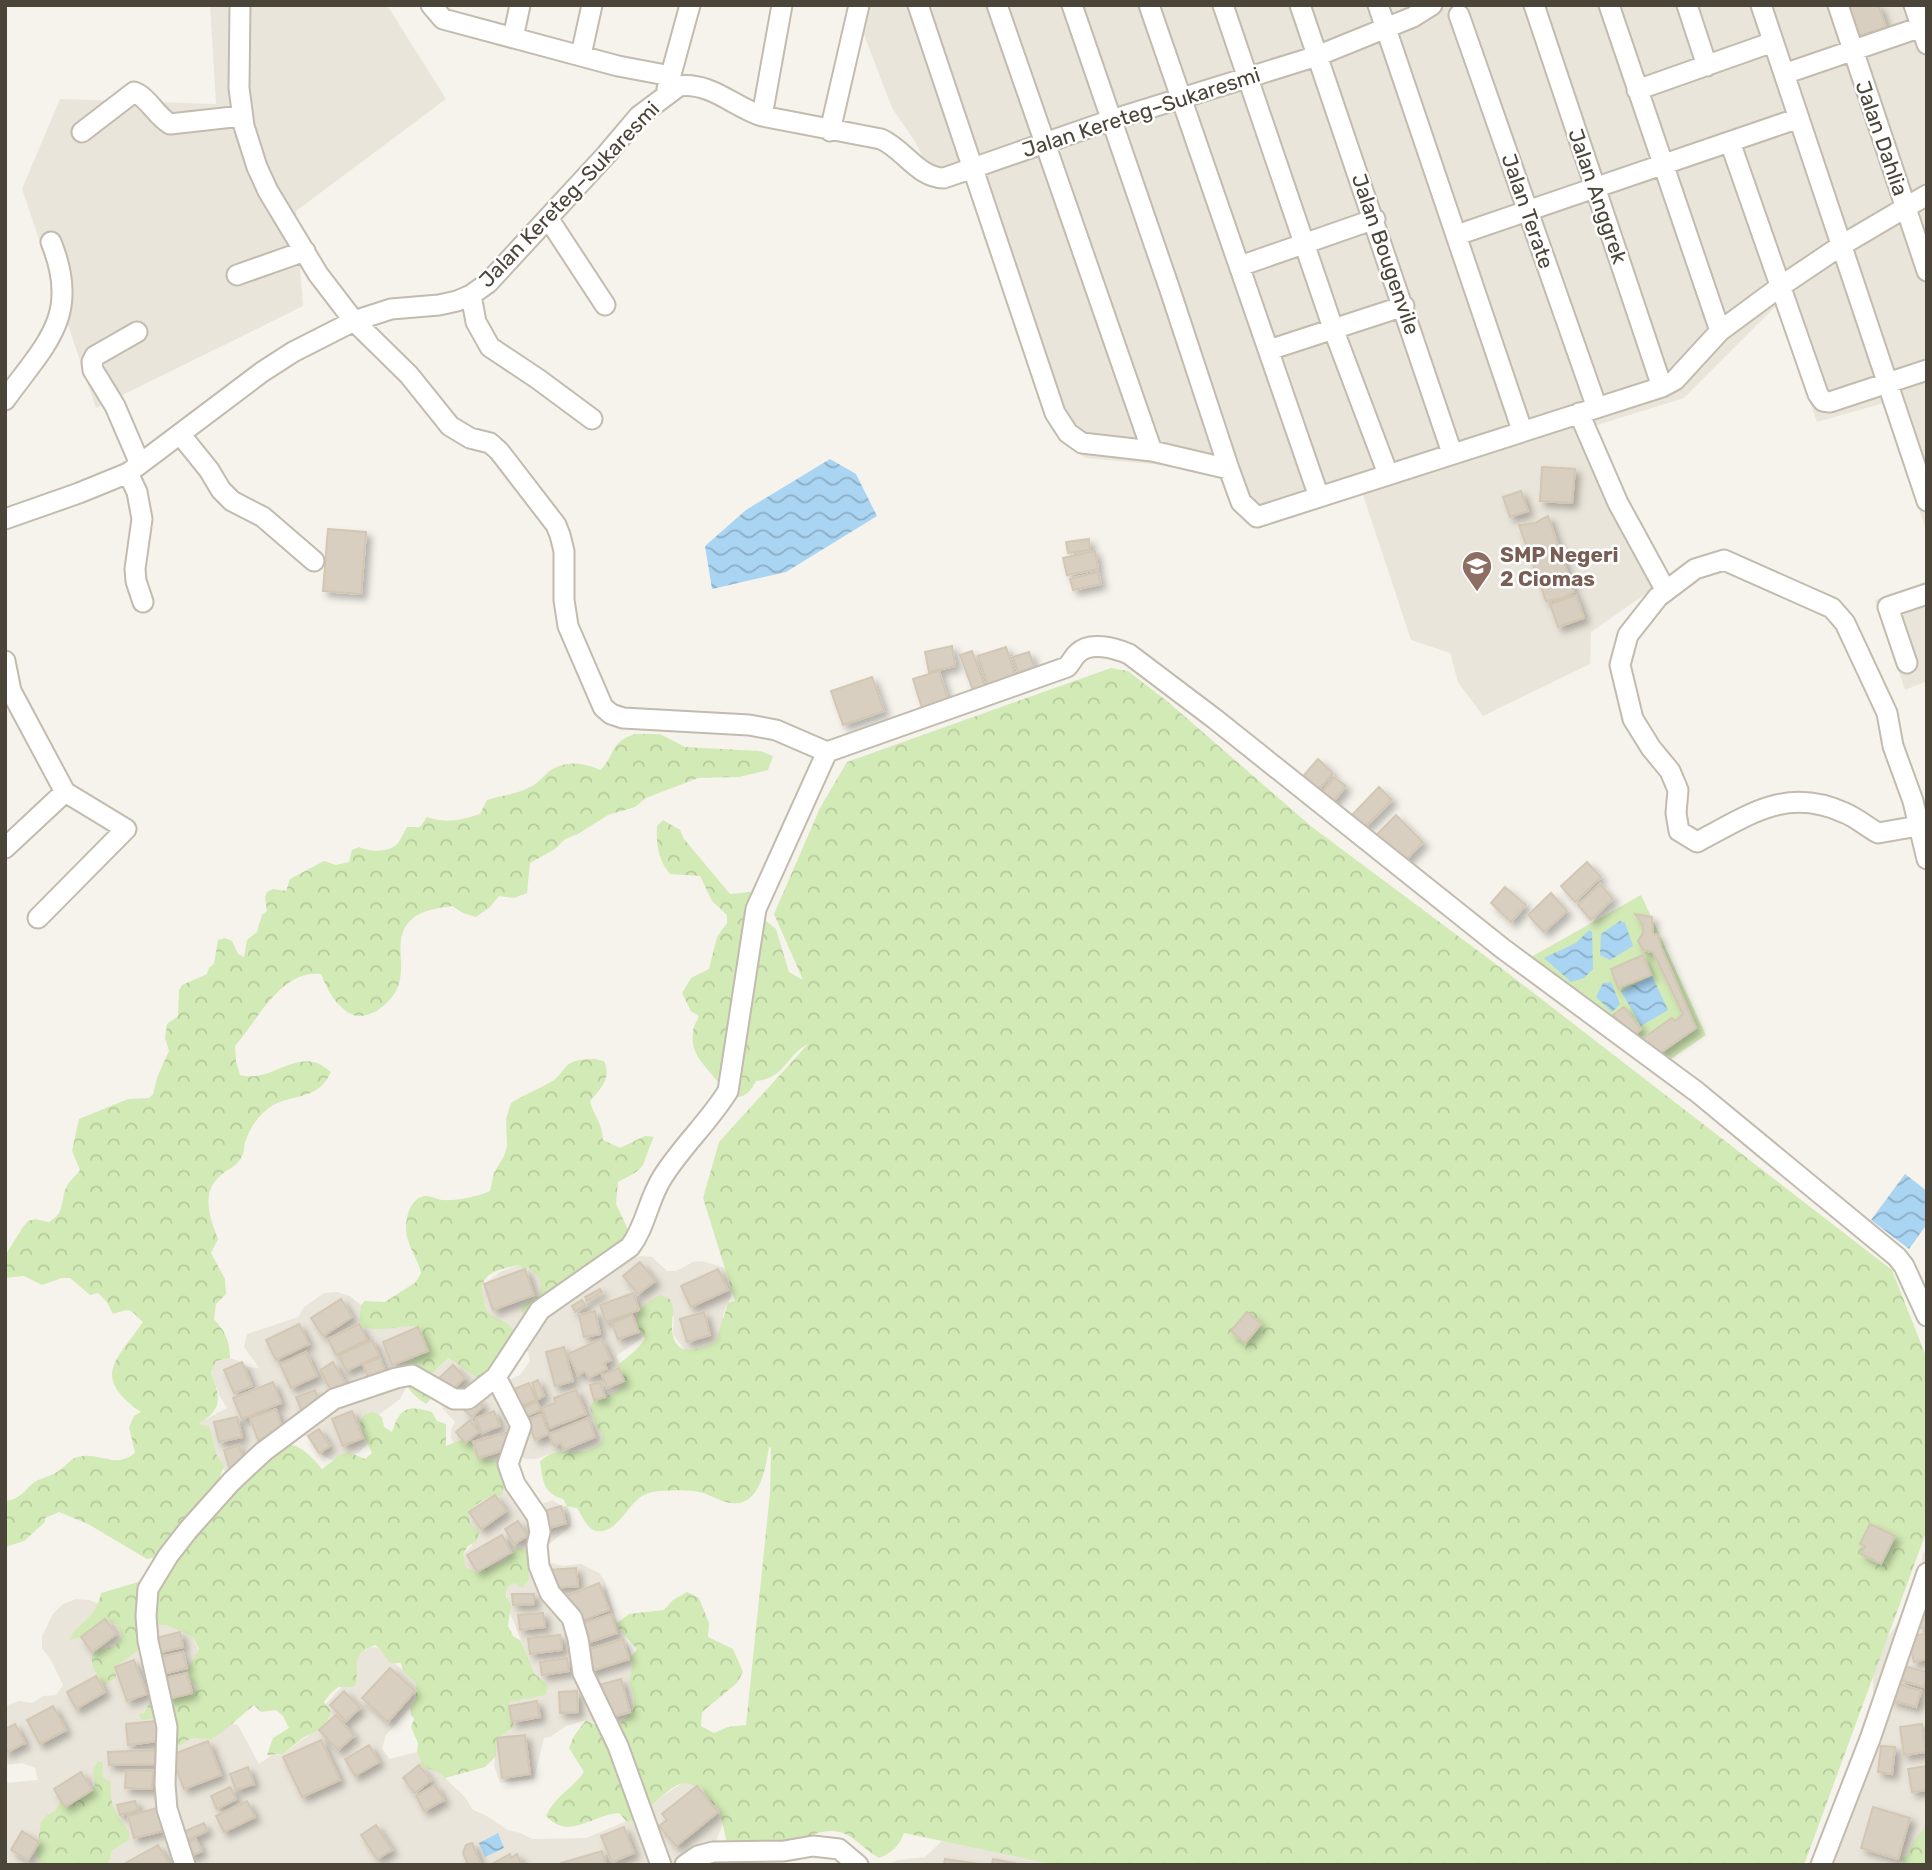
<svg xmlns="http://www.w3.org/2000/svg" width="1932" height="1870" viewBox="0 0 1932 1870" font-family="Rubik,sans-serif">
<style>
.residential{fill:#eae5da}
.green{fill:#d2eab5}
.forest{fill:url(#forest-crowns)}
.water{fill:url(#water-waves)}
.building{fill:#d8cfc1;stroke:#d3c7b4;stroke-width:2;filter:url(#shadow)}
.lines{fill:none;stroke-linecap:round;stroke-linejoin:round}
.minor-casing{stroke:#c2bbae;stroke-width:23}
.minor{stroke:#fff;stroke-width:19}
.labels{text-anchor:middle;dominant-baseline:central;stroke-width:5;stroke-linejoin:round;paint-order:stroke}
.street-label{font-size:21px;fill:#4b4439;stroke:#fff}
.education-label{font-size:21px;font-weight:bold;fill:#785e54;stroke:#fff;text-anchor:start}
</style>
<defs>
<pattern id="forest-crowns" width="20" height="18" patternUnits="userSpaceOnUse" patternTransform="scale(1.75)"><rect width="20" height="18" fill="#d2eab5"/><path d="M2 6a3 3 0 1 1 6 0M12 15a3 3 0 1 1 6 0" fill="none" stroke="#b6ca9c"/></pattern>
<pattern id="water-waves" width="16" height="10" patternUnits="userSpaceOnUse" patternTransform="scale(1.75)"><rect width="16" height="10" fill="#a9d4f2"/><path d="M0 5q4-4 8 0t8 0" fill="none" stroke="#8caec5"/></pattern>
<filter id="shadow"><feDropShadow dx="5" dy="5" stdDeviation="3.5" flood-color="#0004"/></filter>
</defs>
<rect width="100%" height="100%" fill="#f6f3ec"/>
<path class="residential" d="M210,5H387L446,99L296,211L303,306L96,408L22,189L60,99L216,104Z
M871,5H1927V533L1884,403L1817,422L1776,306L1684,398L1591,427L1657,586L1591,632L1590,664L1483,716L1458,682L1450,653L1411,640L1361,489L1253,523L1228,471L1085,458L1076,451L983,182L937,176L926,164L916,143L892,108L855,11Z
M1927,581V681L1905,690L1875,600Z
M642,1256L652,1257L667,1271H676L693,1262L702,1261L722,1267L729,1273L732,1282V1294L723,1314V1335L701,1355L684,1349L673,1334L674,1316L616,1356L630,1384L601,1454L555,1452L536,1459H526L518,1455L487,1466L456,1446L451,1438V1430L455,1422L443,1409L430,1375L451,1357L463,1367L504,1382L520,1375L530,1361L528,1352L521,1345L473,1318L484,1284L500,1272L519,1265L537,1270L540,1279L609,1274L626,1260Z
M337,1292L350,1296L361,1305L368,1319L404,1314L433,1337L400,1399L376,1417L368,1444L358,1453L345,1459L331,1460L319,1453L308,1436L288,1437L231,1482L197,1424L227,1408L219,1395L211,1371L216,1361L230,1358L242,1362L248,1367L259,1368L244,1347L247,1334L298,1317L304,1307L324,1293Z
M503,1487H513L536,1506L553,1500L561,1506H567L571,1516V1526L548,1545L542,1554L544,1561L563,1566L581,1564L599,1573L605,1581L617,1623L623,1630L634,1661L629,1680L634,1699L632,1720L606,1730L595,1723L586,1720L566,1726L550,1737L544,1738L534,1779L500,1783L494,1765L501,1709L535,1674L507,1606V1587L515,1583L485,1573H466L463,1554L472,1546V1537L466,1529L469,1512L474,1505Z
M1927,1551V1865H1821L1873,1711V1667L1884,1642L1901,1619L1918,1580L1923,1553Z
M76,1599L89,1600L153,1625H166L193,1637L229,1726L232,1723L238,1725L259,1764L272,1755H278L287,1751L313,1732L325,1705L349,1679L357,1657L370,1647L379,1648L382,1651H389L396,1664L425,1691L386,1735L382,1748L389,1759L417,1752L429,1757L440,1765L445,1778L465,1797L473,1810L485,1815L508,1830L521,1833L532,1839L586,1838L639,1816L658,1799L698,1773L727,1814L706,1865H5V1783L38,1780L35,1768L22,1763L5,1765V1706L19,1701L32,1703L43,1696L56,1695L63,1685L51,1660L42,1648V1636L53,1614L63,1604Z
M943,1840L1083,1865H886L898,1860L925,1857Z"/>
<path class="green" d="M1641,895L1706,1035L1668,1061L1531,957Z"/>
<path class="forest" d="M1111,668L1128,671L1168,702L1312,827L1509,974L1892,1270L1927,1359V1530L1804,1865H1057L904,1833C899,1846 892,1853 879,1858C866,1851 856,1838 843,1833C825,1827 812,1836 795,1840C774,1845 752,1841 730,1849C723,1835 724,1822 718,1807L708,1802L703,1789C695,1785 689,1782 680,1784C669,1787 644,1814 629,1822V1824L619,1813C590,1815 570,1841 546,1816C554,1797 572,1789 584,1772L569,1748L574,1736L586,1720L606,1730L618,1725L633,1710L634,1699L629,1680L633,1662L628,1660L637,1649L619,1629L617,1623L629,1614L664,1610L673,1600L687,1592L699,1598L709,1623L708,1637L733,1649L743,1672L737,1683L702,1712L701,1726L714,1733L728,1727L746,1725L770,1493L771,1448L769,1447C766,1467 760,1507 731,1503C722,1502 714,1497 706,1494C692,1489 667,1490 652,1492C629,1497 625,1525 603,1531C588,1534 583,1517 577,1508L567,1506L563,1499C543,1493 543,1481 540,1462C555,1446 566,1454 585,1451C591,1450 596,1446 601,1443L603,1434L597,1428L590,1407L594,1400L615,1393L621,1387L619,1368L616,1367C626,1357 639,1350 645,1338C627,1321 639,1304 661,1295L670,1299C675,1309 672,1315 672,1326C672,1358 696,1352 716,1341L728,1303L735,1301L703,1198L719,1142L808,1044C784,1057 787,1077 756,1081C748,1097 741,1098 725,1098C721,1074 688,1062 693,1032C693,1027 697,1021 699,1016L691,1011L682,993L691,978L709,969L717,937L727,923V915L712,901L700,876L670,874C658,860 656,844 657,826L663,820L680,830L684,839L730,894L749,892L757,898L761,917L776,929L789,972L803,980L774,914L820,808L847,762Z
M635,734H660L685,747L760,751L773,756L768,770L739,777L698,778L646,798L635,807L608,815L578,834L565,839L555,849L530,863L527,893L514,898L499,896L490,907L476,917L463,913L452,906C440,908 421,910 412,919C384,944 422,980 378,1010C371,1014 361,1018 353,1015C336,1007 328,991 321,974C281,969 258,1020 235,1046L236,1061L240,1075C268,1083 291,1054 317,1063C321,1064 327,1069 331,1072C318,1100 297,1093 273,1105C260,1113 249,1128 245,1143C244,1148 244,1153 241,1158C236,1167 228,1169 221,1175C200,1192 210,1218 218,1239L211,1253L225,1279L226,1294L216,1304L214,1319C225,1331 230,1341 230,1358L216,1361L211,1372C220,1397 224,1409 198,1424L210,1427L216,1454L224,1466L219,1479C264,1463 279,1415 322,1469L340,1455L348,1452L365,1459L372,1453C367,1441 362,1434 360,1421L365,1414L374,1412L382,1417L384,1427L392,1432C400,1407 408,1405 432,1412L437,1421L446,1424V1446L464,1439L473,1442V1448L478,1458L497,1461L503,1455L507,1470L502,1495C483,1494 453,1516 479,1531L477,1541L468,1546L463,1554L466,1568L477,1572L506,1560L517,1547L527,1550L529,1580L522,1588L515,1583L507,1587L506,1597L511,1605L508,1626L513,1636L521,1641L535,1674L548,1686L545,1695L509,1702L514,1727L497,1738L496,1756L485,1767L445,1778L438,1772L419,1765L421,1761L417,1752L418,1743L411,1727L414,1719L411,1715L410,1706L416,1700V1683L403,1671L401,1663H390L379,1648L375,1645C350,1655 359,1664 356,1684L352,1687H338L330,1694L324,1702L331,1711L327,1721L319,1730L304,1737L283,1754L267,1755L273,1738L289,1728L283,1716L276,1710L261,1712L254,1705L220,1734L211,1739L191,1738L173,1750L159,1716L144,1720L140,1718L139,1714L145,1713L152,1696L188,1694L195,1690L196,1686L186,1675C188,1666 195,1658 199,1649L193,1637L166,1625H153C145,1650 135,1652 115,1667L116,1677L105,1685C95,1675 91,1667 92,1652L115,1646L122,1636L118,1625L105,1620L81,1637L69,1640C79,1621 96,1619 101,1593L138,1582L148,1589L161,1556L147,1559L88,1524L59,1512L45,1518V1522L24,1541L5,1547V1501C19,1500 23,1492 32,1484C39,1478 49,1477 57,1472C65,1468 70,1458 78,1457C102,1451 112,1470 135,1453L129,1427L134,1416L141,1412C90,1376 117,1360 143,1322C129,1310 134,1307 113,1314L107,1302L98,1293L90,1295L70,1278H62L42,1285L24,1276L5,1278L6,1254L23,1227L28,1221L35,1219L49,1222C65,1213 60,1203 66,1188C69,1181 76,1176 80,1170L72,1151L79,1119L128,1099L149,1098L153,1094L158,1075L169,1051L165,1038L167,1024L178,1016L179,990L182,985L207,974L209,968L214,964L218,940L225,938L232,941L238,954L244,957L247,940L257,932L262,915L267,911L265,898L267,892L273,889L286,891L290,879L324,861L336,865L349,862L352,850L359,847C370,852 389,853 398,843C401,839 404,832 407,827H420L427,817C447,824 461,820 480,814L487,800C500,796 518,794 530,787C537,784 542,778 547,773C564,760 582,762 600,770C617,754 608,743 635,734Z
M595,1059L604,1061C612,1078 601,1088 590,1101C594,1117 602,1121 603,1140L620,1148L645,1136L654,1137C639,1168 652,1165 618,1182L616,1204L635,1244L628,1262L617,1265L554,1307L544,1324L534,1328L526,1325L521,1307C526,1303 533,1301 537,1297C547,1286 537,1273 528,1267L525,1269L518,1265C501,1270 478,1271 483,1296C484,1301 485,1308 488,1312C493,1319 505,1320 511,1327C531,1349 493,1369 479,1379L449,1358L430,1375L437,1392L426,1404C411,1394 399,1382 406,1363C421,1358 426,1341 418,1327C398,1323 377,1336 359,1324L361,1305L365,1301L385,1302L416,1282L421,1273C418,1260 410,1249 407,1237C404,1224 408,1197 426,1196C431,1196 437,1199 442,1200C457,1201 476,1197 490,1191L494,1173L504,1156L507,1146L506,1119L511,1103C523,1095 535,1091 547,1084C570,1073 558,1058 595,1059Z
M98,1762H103L102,1777L111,1782C110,1794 111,1804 117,1815C123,1825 130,1827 129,1840L112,1850L108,1865H41L36,1854L41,1822L47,1815L55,1811L62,1799L84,1794L95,1787L93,1769Z
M1927,1823V1858L1924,1865H1907L1898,1859L1907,1856C1911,1842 1920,1835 1927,1823Z"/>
<path class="water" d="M830,459L856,474L877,516L786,572L712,589L705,546L746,510Z
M1620,921L1625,923L1633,946L1610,960L1600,955L1601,934Z
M1589,930L1592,932L1593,969L1584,978L1571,982L1544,958L1576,943Z
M1652,976L1668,1010L1641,1026L1621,991Z
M1611,982L1620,1004L1612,1012L1596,997L1603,983Z
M1905,1174L1927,1191V1224L1909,1249L1871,1220Z
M498,1833L504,1848L485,1857L479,1843Z"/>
<path class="building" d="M1848,5H1878L1886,27L1859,36Z
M1542,467L1575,469L1572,503L1540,501Z
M1521,491L1528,511L1510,517L1503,497Z
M1548,516L1574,592L1563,598L1546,601L1519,525L1535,523Z
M328,529L366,532L361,594L323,591Z
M1089,539L1090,550L1068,553L1066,542Z
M1095,551L1098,569L1067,575L1063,558Z
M1098,572L1101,584L1073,590L1070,579Z
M1576,595L1584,618L1558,627L1550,604Z
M952,646L955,666L929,672L925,652Z
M1006,647L1016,677L988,685L978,656Z
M972,651L986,689L974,693L960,655Z
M1029,652L1036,672L1020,678L1013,657Z
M939,671L949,703L923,711L913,679Z
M872,677L884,711L843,725L831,691Z
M1318,759L1333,773L1313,796L1298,782Z
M1334,777L1346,786L1329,807L1317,798Z
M1379,787L1392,800L1365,827L1352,815Z
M1396,815L1423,842L1403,863L1376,835Z
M1587,862L1601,877L1575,902L1561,886Z
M1600,884L1613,899L1591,920L1578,905Z
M1505,887L1526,905L1511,922L1491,903Z
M1551,893L1567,911L1544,932L1528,915Z
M1635,914L1652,917L1653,934L1658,935L1661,947L1696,1028L1660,1053L1642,1039L1672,1018L1675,1021L1683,1014L1653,952L1643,950L1638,941L1643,933V925Z
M1643,955L1651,975L1618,988L1611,969Z
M1624,1007L1641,1029L1634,1036L1613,1015Z
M640,1262L655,1281L638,1294L623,1276Z
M525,1269L534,1295L493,1310L484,1284Z
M718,1269L728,1290L691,1307L681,1286Z
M600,1289L602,1292L587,1301L585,1297Z
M633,1293L639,1310L606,1322L600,1305Z
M341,1299L352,1317L323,1336L311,1318Z
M582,1300L586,1306L575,1312L572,1306Z
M595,1311L600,1334L584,1337L579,1315Z
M704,1312L710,1335L687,1342L680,1319Z
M1247,1312L1261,1324L1245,1343L1231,1331Z
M632,1315L639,1332L618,1339L612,1323Z
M299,1324L309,1344L276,1360L266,1340Z
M359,1324L367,1340L336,1355L328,1339Z
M418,1327L428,1351L392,1365L383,1342Z
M601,1339L611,1360L604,1363L607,1369L589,1378L585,1371L578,1375L568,1354Z
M372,1340L379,1356L346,1371L339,1355Z
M564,1347L573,1381L555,1386L546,1352Z
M306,1352L317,1376L291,1388L280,1364Z
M380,1358L388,1378L371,1385L363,1364Z
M242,1362L252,1386L234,1393L224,1370Z
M333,1362L347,1386L333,1394L320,1370Z
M453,1365L465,1378L448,1394L436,1381Z
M619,1368L624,1381L607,1388L602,1375Z
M538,1380L544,1396L538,1399L532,1383Z
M273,1382L281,1403L242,1419L233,1398Z
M600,1382L605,1397L594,1400L590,1385Z
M529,1383L536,1400L513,1408L507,1392Z
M315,1390L320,1405L302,1412L296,1397Z
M576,1390L586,1414L550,1428L542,1408L555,1403L554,1398Z
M476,1398L483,1406L472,1417L464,1410Z
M537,1402L541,1410L523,1417L520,1409Z
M276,1409L283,1431L258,1440L250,1418Z
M352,1411L363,1438L343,1446L332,1419Z
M494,1411L500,1426L482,1433L476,1418Z
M541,1414L549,1434L535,1440L527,1420Z
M237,1417L242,1437L219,1442L214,1422Z
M588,1418L595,1437L564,1450L561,1443L554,1446L549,1434Z
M470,1420L479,1432L465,1443L456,1432Z
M319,1429L330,1446L319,1453L308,1436Z
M509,1432L514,1447L478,1458L473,1442Z
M239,1445L244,1462L229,1467L224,1450Z
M495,1495L506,1511L481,1529L469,1512Z
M561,1506L566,1523L543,1530L538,1513Z
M518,1521L527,1536L514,1544L505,1529Z
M1870,1524L1895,1536L1881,1564L1861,1554L1865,1546L1860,1544Z
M502,1535L511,1552L477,1572L467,1555Z
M576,1568L578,1586L551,1588L549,1570Z
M599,1583L609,1610L576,1623L566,1596Z
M512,1594H534V1604L513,1605Z
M1921,1611L1927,1612V1629L1920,1628Z
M543,1613L545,1627L520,1630L518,1615Z
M611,1614L617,1633L584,1644L578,1625Z
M105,1619L116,1634L92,1652L81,1637Z
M180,1632L183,1647L157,1653L153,1639Z
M1927,1633V1659L1914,1662L1908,1638Z
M560,1635L562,1650L530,1654L528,1638Z
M623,1639L629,1659L588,1672L582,1652Z
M183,1652L187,1668L159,1675L155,1658Z
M567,1658L569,1671L542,1675L540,1662Z
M134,1660L147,1694L127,1701L115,1667Z
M1904,1666L1927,1672L1924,1687L1900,1680Z
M390,1668L415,1691L388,1722L362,1698Z
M187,1673L192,1693L167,1699L162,1679Z
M96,1676L105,1692L76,1709L67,1692Z
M621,1679L630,1712L609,1718L599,1685Z
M1896,1683L1921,1691L1916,1707L1891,1700Z
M344,1691L360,1708L346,1721L330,1705Z
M577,1691L578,1712L560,1713L559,1692Z
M537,1701L540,1717L512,1722L509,1706Z
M53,1706L66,1730L40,1744L27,1720Z
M336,1715L354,1736L338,1750L319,1730Z
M156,1721L158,1741L128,1745L126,1724Z
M15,1724L25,1743L5,1753V1729Z
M1922,1724L1926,1752L1904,1755L1900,1727Z
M525,1735L530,1774L502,1778L497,1738Z
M321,1740L340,1780L302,1797L283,1757Z
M208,1741L221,1775L184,1789L171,1755Z
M369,1745L379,1762L355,1776L345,1759Z
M1881,1746L1895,1747L1892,1774L1878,1772Z
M155,1750V1764L109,1765L108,1752Z
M419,1765L431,1780L415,1793L403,1778Z
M1927,1766V1790L1912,1792L1908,1769Z
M248,1767L254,1784L236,1790L230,1774Z
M126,1770L153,1771L152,1789L125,1788Z
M81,1772L92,1790L65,1807L54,1789Z
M435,1785L444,1800L424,1811L416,1796Z
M697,1786L718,1812L676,1846L659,1826L667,1820L662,1814Z
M230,1787L236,1799L217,1809L211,1796Z
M135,1801L138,1810L120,1815L117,1805Z
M247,1801L255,1817L224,1832L216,1816Z
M1873,1807L1910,1818L1898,1859L1861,1848Z
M157,1808L163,1831L134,1838L128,1816Z
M204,1823L207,1831L185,1841L181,1833Z
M376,1825L392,1850L377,1859L361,1835Z
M624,1827L634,1853L612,1862L601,1836Z
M22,1831L39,1842L28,1860L11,1850Z
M196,1839L202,1851L189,1857L183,1845Z
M472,1843L481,1865H468L463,1853L466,1845Z
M158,1845L170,1865H122Z
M602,1851L606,1865H562L561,1863Z
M510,1854L511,1858L517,1854L522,1865H490Z
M945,1859L980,1864V1865H944Z
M993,1859L1019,1864V1865H992Z"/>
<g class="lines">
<g class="minor-casing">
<path id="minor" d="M240,5L239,88L244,126L257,167L268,191L318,274L354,321L409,375L450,426L470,438L490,443L499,451L556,525L560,535L564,551V600L568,626L603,707L611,714L623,718L749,725L776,730L827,752
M431,5L443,19L618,66L671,76
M918,5L1055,413L1068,433L1082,443L1152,451L1229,469
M997,5L1152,451
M1072,5L1170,290L1229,469L1241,502L1257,517L1662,387L1675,380L1720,331L1781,286L1842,245L1927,195
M1149,5L1319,497
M1223,5L1334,331L1388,474
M1300,5L1452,453
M1378,5L1522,430
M1534,5L1662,387
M1609,5L1720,331
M1687,5L1707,66
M1761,5L1927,501
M1838,5L1927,271
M1914,5L1927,44
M1459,15L1597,408
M513,38L520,5
M581,55L592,5
M1784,74L1927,25
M667,89L690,5
M1637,90L1773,42
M762,116L782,5
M830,131L859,5
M82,132L134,92C148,97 156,116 170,124L242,116
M1730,142L1818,394L1823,401L1830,402L1927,370
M548,218L605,305
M1457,235L1799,118
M1240,266L1375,219
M237,275L305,251
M471,295L476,322L490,347L538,379L592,419
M137,332L95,356L92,362L93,370L115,406L140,464
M1269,350L1404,306
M5,400C46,343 81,316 51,242
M1579,413L1618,503L1666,591
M180,434L209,470L221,490L232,501L263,517L314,561
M128,473L137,492L142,519L135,569L136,581L143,602
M5,519L79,493L128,473L262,372L293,352L354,321L391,309L439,305L457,301L471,295L488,283L606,155L639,116L679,86C711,82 734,107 762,116L881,139C904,149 918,178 944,178L1111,120L1317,56L1413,17L1432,5
M5,661L11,691L65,792L126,829L38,918
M1907,663L1888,607L1927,594
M1918,826L1878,833C1867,827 1857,818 1845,813C1786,786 1749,815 1697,842L1679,831L1676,813L1678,790L1670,771L1651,748L1633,719L1620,665L1628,635L1658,597L1695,569L1724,560L1832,608L1845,623L1887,713L1893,746L1913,801L1927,859
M5,848L65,792
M496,1377L521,1426L508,1464L515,1484L537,1516L540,1532L537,1545L539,1566L550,1593L572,1618L578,1639L583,1673L618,1746L661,1865
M185,1865L167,1809L165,1784L167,1727L148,1641L146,1616L148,1589L168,1556L189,1529L231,1482L263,1452L334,1399L396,1378L412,1375L454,1399H468L496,1377L540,1310L630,1247C646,1226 648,1200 662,1178C681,1147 709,1122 728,1091L756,909L827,752L1067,667C1072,662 1073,657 1078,653C1090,641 1115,648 1129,654L1215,719L1502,948L1697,1092L1897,1257L1904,1266L1927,1316
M685,1865L698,1856L713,1852L784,1851L813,1846L839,1849L858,1865
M1821,1865L1870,1739L1927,1573"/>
</g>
<use href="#minor" class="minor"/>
</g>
<defs>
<g id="school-pin" transform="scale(1.575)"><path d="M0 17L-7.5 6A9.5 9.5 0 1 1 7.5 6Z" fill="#8d6e63" stroke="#fff"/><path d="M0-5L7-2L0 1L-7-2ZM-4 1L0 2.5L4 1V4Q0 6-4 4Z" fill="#fff"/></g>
</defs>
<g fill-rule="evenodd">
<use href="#school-pin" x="1477" y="566"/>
</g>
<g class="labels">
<g class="street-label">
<text transform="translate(1141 112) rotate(-18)">Jalan Kereteg–Sukaresmi</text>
<text transform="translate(1882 138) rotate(71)">Jalan Dahlia</text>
<text transform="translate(569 194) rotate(-46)">Jalan Kereteg–Sukaresmi</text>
<text transform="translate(1598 196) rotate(71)">Jalan Anggrek</text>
<text transform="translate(1528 211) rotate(71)">Jalan Terate</text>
<text transform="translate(1386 254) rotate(71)">Jalan Bougenvile</text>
</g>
<g class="education-label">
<text x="1500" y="554">SMP Negeri<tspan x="1500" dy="24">2 Ciomas</tspan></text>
</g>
</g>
<rect width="1932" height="1870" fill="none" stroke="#4b4439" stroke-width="14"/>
</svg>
